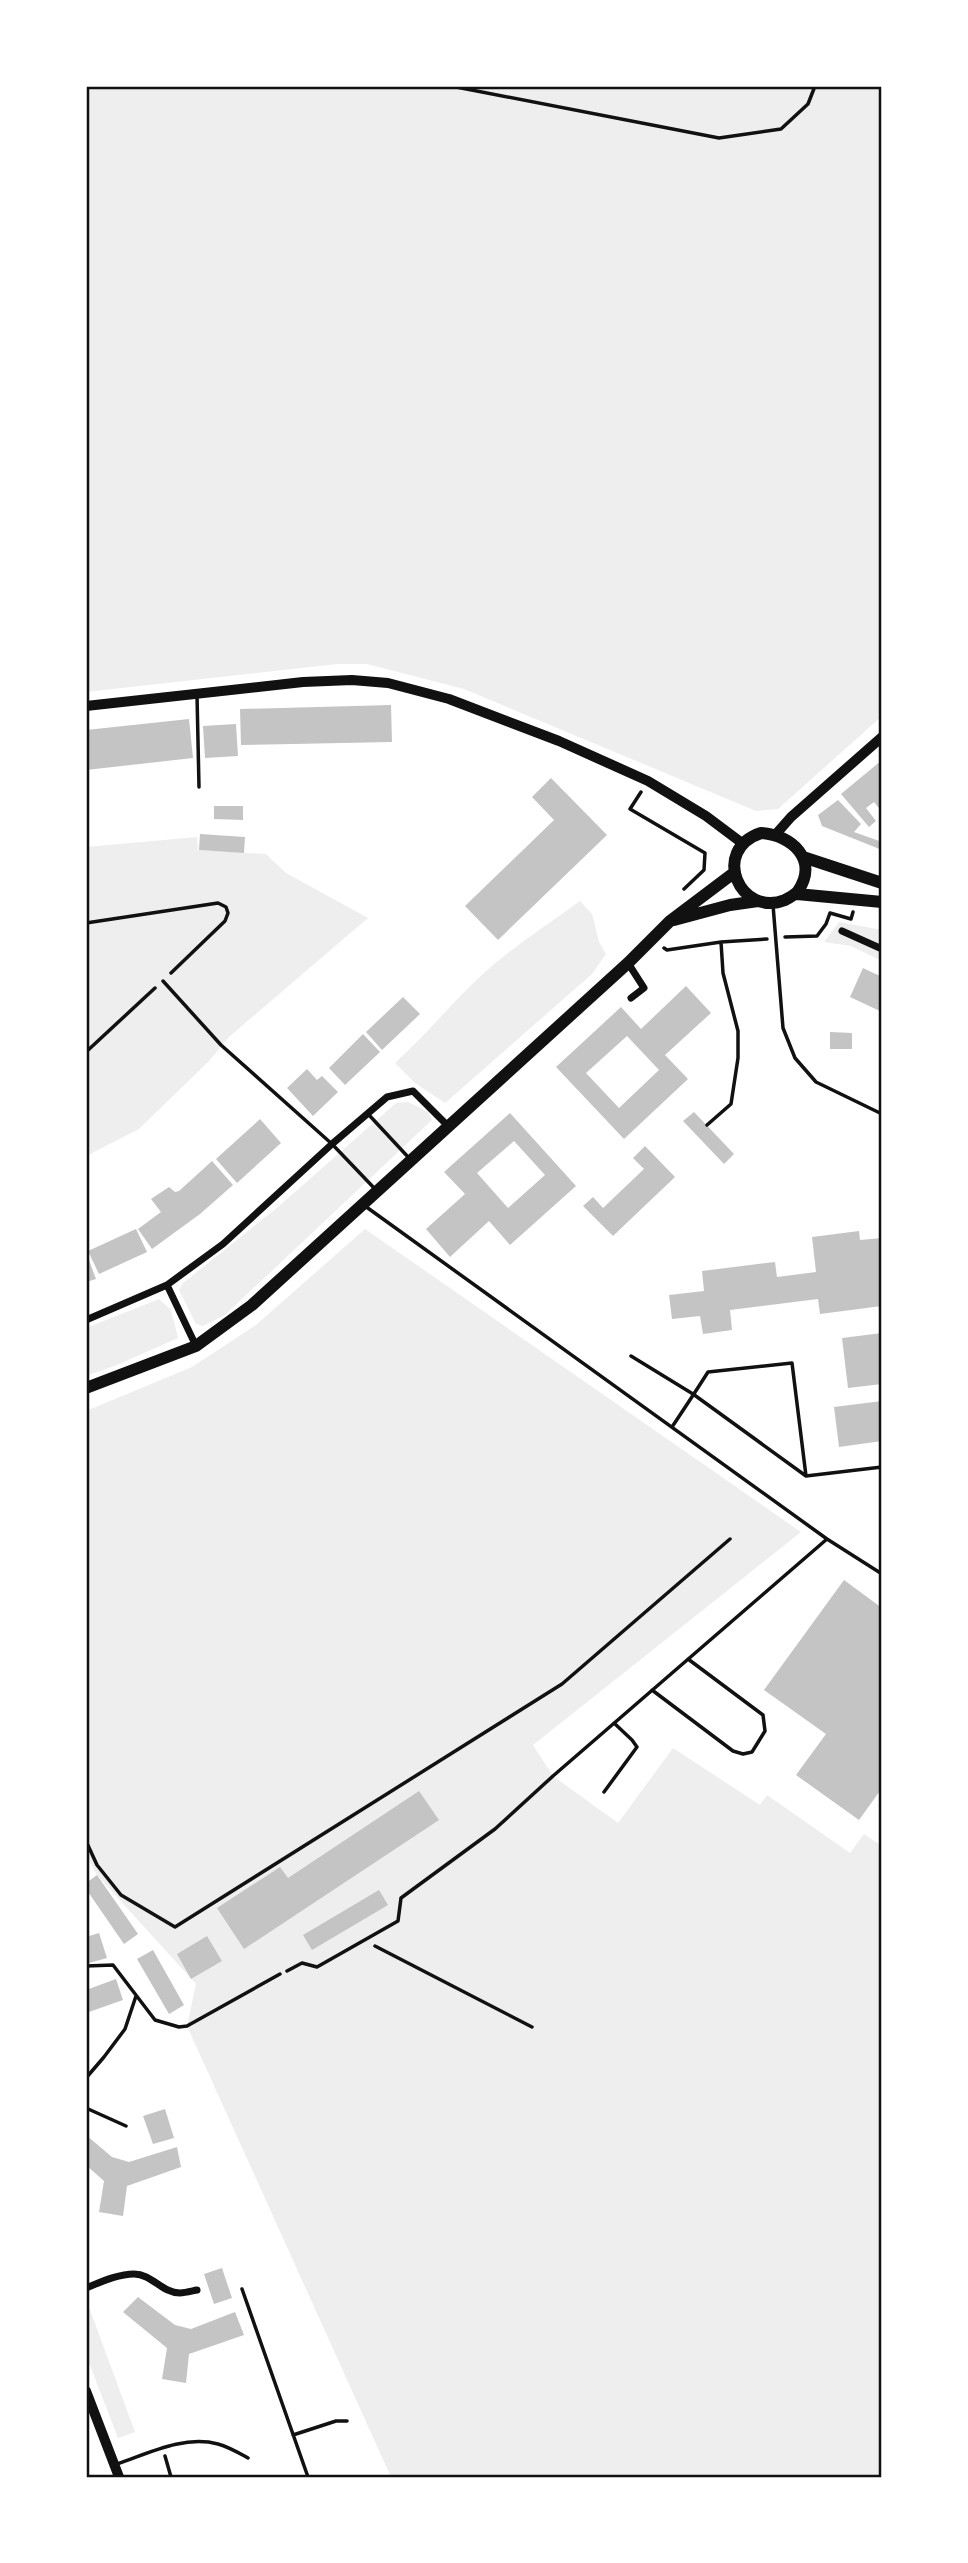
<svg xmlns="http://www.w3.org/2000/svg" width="968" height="2563" viewBox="0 0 968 2563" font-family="Montserrat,sans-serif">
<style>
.green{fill:#eee}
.building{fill:#c4c4c4;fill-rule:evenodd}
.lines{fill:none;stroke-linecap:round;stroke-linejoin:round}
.path{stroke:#111;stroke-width:3.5}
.service{stroke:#111;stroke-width:3.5}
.minor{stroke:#111;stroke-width:7}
.tertiary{stroke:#111;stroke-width:10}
.secondary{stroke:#111;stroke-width:10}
.primary{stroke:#111;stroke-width:12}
.neatline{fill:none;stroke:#111;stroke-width:2.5}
</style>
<rect width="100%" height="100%" fill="#fff"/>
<path class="green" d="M86,86H882V716L778,809L756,811L464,689L367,664H337L86,692Z
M197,837L198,850L266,854L286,873L368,918L230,1036L209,1061L139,1129L86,1156V847Z
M580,901L592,914L599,942L606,954L592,974L445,1103L415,1083L395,1063C427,1034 453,1001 485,972C514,946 549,924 580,901Z
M839,922L882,930V961L851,946L824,942Z
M408,1102L428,1112L432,1120L225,1315L203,1326L196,1324L179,1290L182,1284L278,1207L396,1103Z
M365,1229L801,1532L533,1745L553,1776L618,1823L673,1748L760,1805L767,1795L850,1853L864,1834L882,1846V2477H391L187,2026L196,1984L97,1875L86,1854V1411L192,1367L256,1325Z
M159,1299L171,1310L178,1338L117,1365L86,1376V1328Z
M86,2299L135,2432L118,2438L86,2355Z"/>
<path class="building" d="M391,705L392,742L241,745L240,709Z
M189,719L193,758L86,770V730Z
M236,724L238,756L205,758L203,726Z
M882,760V812L874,802L866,808L876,821L869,827L841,794Z
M551,778L607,835L498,940L465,906L554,820L532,797Z
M838,800L861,824L854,832L882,842V850L822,826L818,815Z
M214,806H243V820L214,819Z
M200,834L245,837L244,853L199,850Z
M863,968L882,977V1012L850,997Z
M686,986L711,1013L665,1055L688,1079L624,1139L556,1067L621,1007L641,1029ZM627,1036L659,1070L619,1108L586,1073Z
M403,997L420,1014L382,1050L366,1032Z
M830,1032L852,1033V1049H830Z
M363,1034L380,1052L345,1085L329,1068Z
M307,1069L317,1080L322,1076L338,1092L313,1116L287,1088Z
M694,1112L734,1154L724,1164L683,1121Z
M510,1113L576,1186L510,1245L489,1221L450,1257L426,1229L465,1194L444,1172ZM514,1141L545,1175L508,1208L477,1173Z
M260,1119L281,1143L237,1183L216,1159Z
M645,1146L675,1177L613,1236L583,1206L593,1197L603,1208L644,1169L633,1158Z
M212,1161L233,1185L200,1214L152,1249L138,1229L161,1212L151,1199L169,1187L175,1192L179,1191Z
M136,1229L147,1252L99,1274L88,1251Z
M859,1231L860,1240L882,1238V1306L820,1314L818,1299L730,1310L732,1330L703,1334L700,1316L672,1319L669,1295L704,1291L702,1271L775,1262L777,1277L816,1272L812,1237Z
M86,1252L96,1279L86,1282Z
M882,1333V1384L848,1388L842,1338Z
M882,1401V1441L839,1447L834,1407Z
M844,1580L882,1608V1788L859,1820L796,1775L826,1734L764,1690Z
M419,1791L439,1820L244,1949L217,1908L280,1867L288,1878Z
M97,1875L138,1934L124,1944L86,1889V1883Z
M379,1890L388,1905L312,1950L303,1935Z
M99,1933L107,1958L89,1963L86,1952V1937Z
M207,1936L222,1961L191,1979L177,1954Z
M153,1950L184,2005L169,2014L137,1959Z
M116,1979L123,2000L86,2013V1990Z
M165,2109L174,2138L153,2144L143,2116Z
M86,2135L112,2157L129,2162L177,2147L181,2167L127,2186L123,2216L99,2212L104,2181L86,2165Z
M222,2268L232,2298L214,2304L204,2274Z
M138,2297L175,2325L191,2329L235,2312L244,2335L189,2354L186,2383L162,2379L167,2348L123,2312Z"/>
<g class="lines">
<path class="path" d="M451,86L719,138L781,129L808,104L815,86
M641,792L630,809L705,853L704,870L684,889
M86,923L218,903L226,907L228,913L225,921L171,973
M785,937L817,936L826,924L830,913L851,919L853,912
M721,942L767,939
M664,948L667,950L721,942L723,973L738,1031V1058L731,1104L707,1125
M86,1052L155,988
M375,1946L532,2027
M86,1966L113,1965L155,2020L179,2027L187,2026L280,1974
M86,2078L104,2057L125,2029L136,1996
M242,2289L308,2477
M293,2435L336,2421H347
M165,2456L171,2477"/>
<path class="service" d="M197,695L199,787
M773,905L783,1028L795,1058L816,1082L882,1114
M163,981L221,1045L332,1144L376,1190
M369,1115L409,1158
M365,1206L827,1539L882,1574
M631,1356L693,1394L806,1476L792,1363L708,1372C696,1391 684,1409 672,1427
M806,1476L882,1467
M652,1690L733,1751L743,1754L752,1752L765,1731L763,1715L688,1659
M604,1792L637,1747L632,1740L614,1723
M86,1841L97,1865L121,1895L175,1927L562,1684L730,1539
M287,1971L302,1963L317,1967L398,1921L401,1898L495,1829L553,1776L827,1539
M86,2108L126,2126
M117,2464C149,2453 184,2435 218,2444C229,2447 239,2453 248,2458"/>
<path class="minor" d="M842,931L882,949
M628,963L644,988L631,998
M167,1285L196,1346
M86,1320L167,1285L223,1244L332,1144L387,1097L413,1091L449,1127
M86,2288C101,2282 118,2274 134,2274C152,2274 162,2293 180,2293C185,2293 192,2291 197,2290"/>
<path class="tertiary" d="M86,2391L119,2477"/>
<path class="secondary" d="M86,706L303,682L352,680L388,683L449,699L559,741L648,781L706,816L742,843
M776,834L791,817L882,737"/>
<path class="primary" d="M761,833C792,835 819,860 798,891C795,895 790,897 785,900C740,918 710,850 761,833Z
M803,857L882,883
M797,894L882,902
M674,920L730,905L758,901
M86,1388L196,1346L252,1305L628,963L670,921L735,872"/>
</g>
<rect width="968" height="2563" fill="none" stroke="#ffffff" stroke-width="175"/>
<rect x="88" y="88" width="792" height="2388" class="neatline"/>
</svg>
